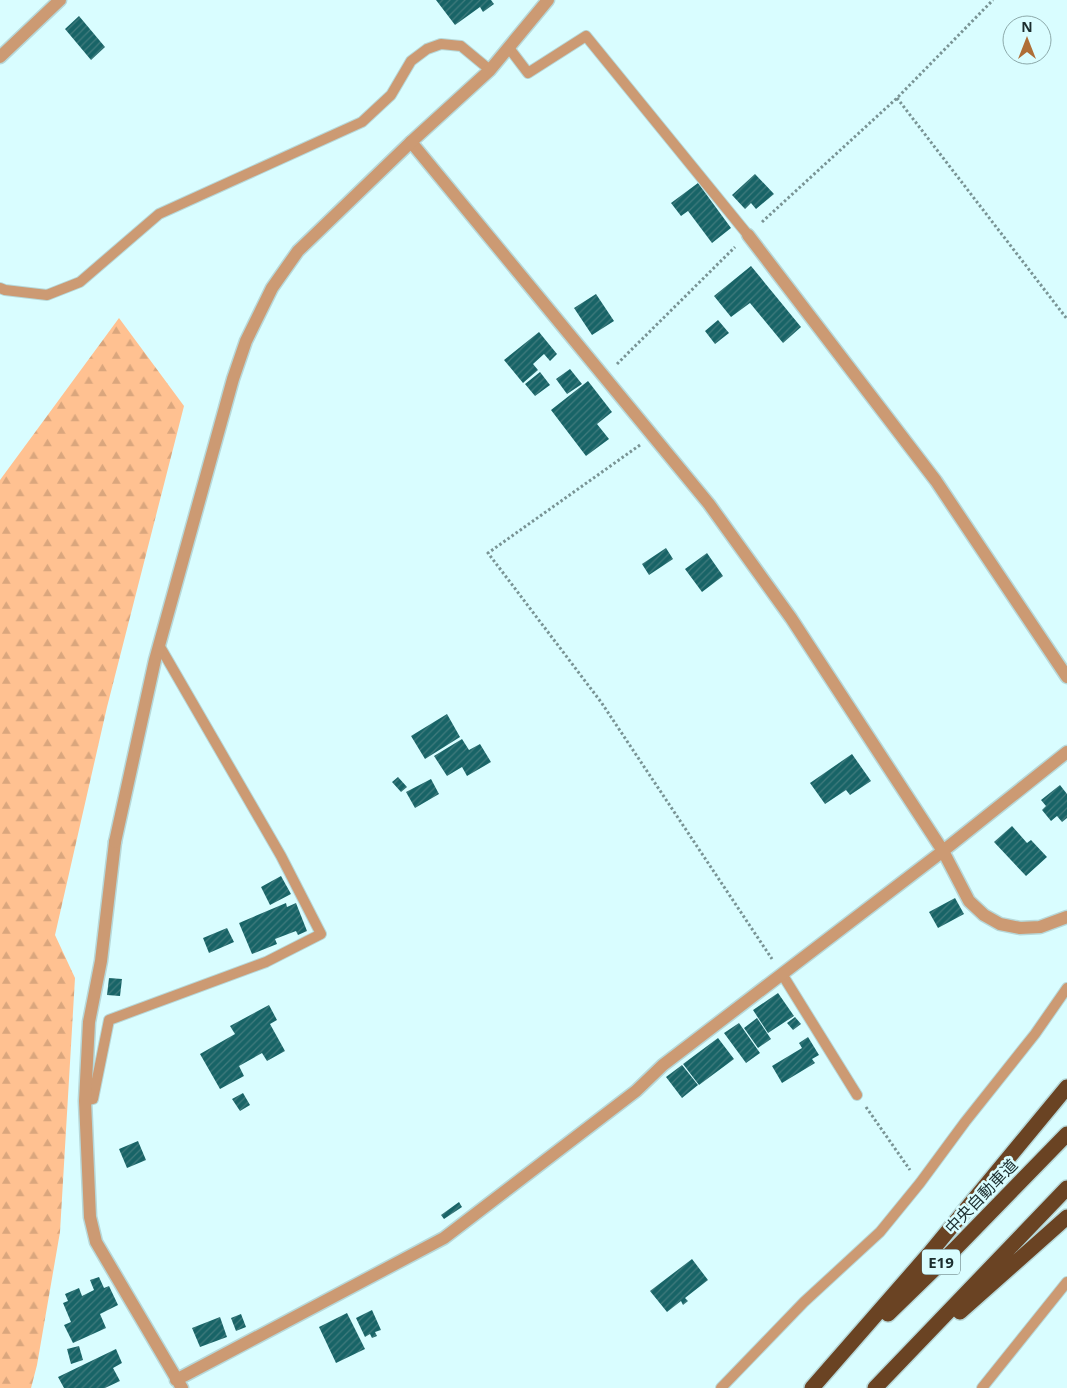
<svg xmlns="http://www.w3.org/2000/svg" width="1067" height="1388" viewBox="0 0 1067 1388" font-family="'Noto Sans','Noto Sans JP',sans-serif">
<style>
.forest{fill:url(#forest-firs)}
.building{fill:url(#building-hatch)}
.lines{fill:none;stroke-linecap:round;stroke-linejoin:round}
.service-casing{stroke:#b7d8d9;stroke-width:12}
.minor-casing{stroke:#b7d8d9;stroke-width:15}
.tertiary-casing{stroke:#b7d8d9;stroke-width:15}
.motorway-casing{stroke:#b7d8d9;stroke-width:18}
.path{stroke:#799495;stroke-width:3;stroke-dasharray:2.5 2.5;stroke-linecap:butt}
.service{stroke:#cc9a73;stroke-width:10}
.minor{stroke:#cc9a73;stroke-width:12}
.tertiary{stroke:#cc9a73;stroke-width:12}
.motorway{stroke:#6a4323;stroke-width:15}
.labels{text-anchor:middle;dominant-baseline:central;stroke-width:5;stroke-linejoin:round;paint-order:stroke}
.shield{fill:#d9fdff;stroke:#546b6d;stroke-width:1}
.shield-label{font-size:15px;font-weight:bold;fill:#1b2d2e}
.street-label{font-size:16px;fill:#1b2d2e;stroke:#d9fdff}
</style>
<defs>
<pattern id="forest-firs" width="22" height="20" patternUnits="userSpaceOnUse" patternTransform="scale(1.25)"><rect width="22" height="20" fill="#ffc191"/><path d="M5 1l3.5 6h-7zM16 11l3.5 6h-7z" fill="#daa67d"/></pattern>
<pattern id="building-hatch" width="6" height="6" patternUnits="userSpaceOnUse" patternTransform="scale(1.25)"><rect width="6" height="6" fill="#186467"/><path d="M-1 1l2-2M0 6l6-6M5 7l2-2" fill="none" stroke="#417b7d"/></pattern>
</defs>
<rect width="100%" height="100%" fill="#d9fdff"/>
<path class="forest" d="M119,318L184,406L107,707L55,935L75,978L60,1232L37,1365L31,1388H0V480Z"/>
<path class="building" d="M436,0H491L494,4L483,12L480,7L455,25Z
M79,16L105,47L91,60L65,29Z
M755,174L774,194L756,209L751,203L745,209L732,195Z
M698,183L731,228L712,243L688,211L681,216L671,203Z
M751,266L801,327L783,343L750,303L731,317L714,296Z
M596,294L614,321L592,335L574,308Z
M718,320L729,333L715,344L705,331Z
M539,332L557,354L550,361L544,354L533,364L538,370L523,383L504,360Z
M570,369L582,384L567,394L556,379Z
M540,372L550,385L535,396L525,384Z
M588,381L612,412L597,424L609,439L586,456L551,410Z
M666,548L673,559L649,575L642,564Z
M707,553L723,576L702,592L685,569Z
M447,714L460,737L425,759L411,736Z
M462,739L469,750L480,744L491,762L467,776L462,767L447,776L434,756Z
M852,754L871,781L850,795L846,790L825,804L810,783Z
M398,777L407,787L401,792L392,782Z
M431,779L439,794L415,808L406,792Z
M1060,785L1067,794V818L1062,822L1057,816L1051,821L1042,810L1046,806L1041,800Z
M1012,826L1027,843L1031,840L1047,857L1026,876L994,842Z
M281,876L291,894L270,905L261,887Z
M955,898L964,914L938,928L929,912Z
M286,903L287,907L296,903L307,931L298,935L296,931L275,939L277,944L252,954L239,923Z
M227,928L234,942L209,953L203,938Z
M109,978L122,979L120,996L107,995Z
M778,993L794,1016L768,1033L753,1010Z
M269,1005L277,1020L270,1024L285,1051L267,1061L262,1053L239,1066L244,1076L220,1089L200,1054L235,1034L230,1026Z
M795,1017L801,1024L793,1030L787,1023Z
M757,1018L771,1039L758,1048L744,1028Z
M739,1023L760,1053L746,1063L724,1033Z
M808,1037L819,1055L812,1059L815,1063L782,1083L772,1066L802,1048L799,1043Z
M718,1038L734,1059L699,1085L683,1064Z
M682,1065L698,1085L682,1098L666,1077Z
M243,1093L250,1105L240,1111L232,1099Z
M138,1141L146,1160L127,1168L119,1149Z
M459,1202L462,1207L444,1219L441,1215Z
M692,1259L708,1280L685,1298L688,1301L683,1305L681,1301L667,1312L650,1291Z
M99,1277L104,1288L109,1286L118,1305L100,1314L106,1328L73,1343L64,1325L71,1322L63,1303L68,1301L65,1294L79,1288L82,1296L94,1290L90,1280Z
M372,1310L381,1330L375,1332L377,1336L372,1338L370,1334L365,1337L356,1318Z
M347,1313L365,1349L336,1363L319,1327Z
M241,1314L246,1327L236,1331L231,1318Z
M220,1317L227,1337L200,1347L192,1328Z
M79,1346L83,1360L71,1364L67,1349Z
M116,1349L122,1363L113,1368L120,1381L105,1388H64L58,1377Z"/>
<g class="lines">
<g class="service-casing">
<path id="service" d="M509,48L528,73L586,36L748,235
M0,288L5,290L47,295L80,282L159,214L362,122L391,95L411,61L427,49L441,44L461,46L490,70
M782,974L857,1095
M85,1101L93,1099L109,1020L266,962L321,934L281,856L159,645
M721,1388L804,1302L880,1232L920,1183L965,1122L1035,1034L1067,988
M982,1388L1067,1282"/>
</g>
<g class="minor-casing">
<path id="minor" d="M0,57L60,0
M411,142L709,504L791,618L943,851L969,901L984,915L1000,924L1020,928L1040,927L1067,917
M748,235L936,481L1067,677
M115,842L101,961L89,1022L85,1101L90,1217L96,1242L182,1388
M176,1380L444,1238L636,1091L663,1065L943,851L1067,752"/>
</g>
<g class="tertiary-casing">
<path id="tertiary" d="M115,842L155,660L233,379L246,341L272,288L298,251L411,142L490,70L548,0"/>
</g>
<g class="motorway-casing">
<path id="motorway" d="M960,1312L1067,1217
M888,1314L954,1250L1067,1134
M812,1388L929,1254L1067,1087
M875,1388L1067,1188"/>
</g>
<path class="path" d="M897,98L1067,319
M762,222L897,98L993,0
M617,364L735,247
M640,445L488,553L601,702L772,959
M866,1107L910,1170"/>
<use href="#service" class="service"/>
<use href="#minor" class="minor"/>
<use href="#tertiary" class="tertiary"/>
<use href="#motorway" class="motorway"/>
</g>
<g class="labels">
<rect class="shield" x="922" y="1249.5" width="38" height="25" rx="4"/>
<g class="shield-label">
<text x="941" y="1262">E19</text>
</g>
<g class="street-label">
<text transform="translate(981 1196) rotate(-46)">中央自動車道</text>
</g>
</g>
<g transform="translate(1027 40)"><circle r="24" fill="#d9fdff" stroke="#8daaab"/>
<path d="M0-4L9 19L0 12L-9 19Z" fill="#af6e37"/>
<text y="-8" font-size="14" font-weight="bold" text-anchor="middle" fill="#1b2d2e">N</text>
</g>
</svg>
